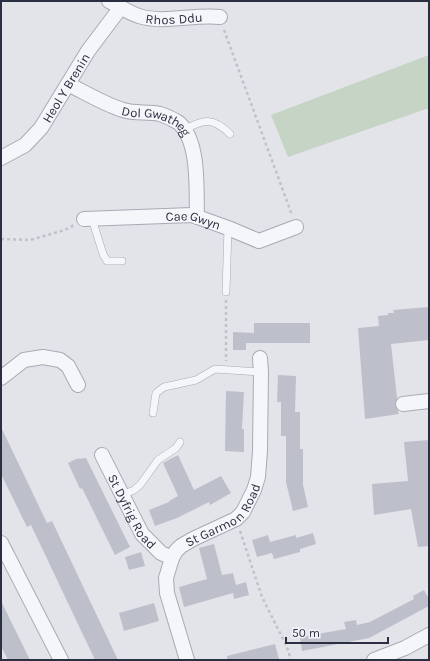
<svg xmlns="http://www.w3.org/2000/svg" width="430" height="661" viewBox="0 0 430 661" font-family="Karla,sans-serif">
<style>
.green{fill:#c5d4c4}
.building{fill:#bdbfca}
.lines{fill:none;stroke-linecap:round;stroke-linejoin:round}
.lane-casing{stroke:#a8aab4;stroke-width:8}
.street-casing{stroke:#a8aab4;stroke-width:16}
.path{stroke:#c0c2c9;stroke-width:2.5;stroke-dasharray:3 3;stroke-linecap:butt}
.lane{stroke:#f5f6f9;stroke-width:7}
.street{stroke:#f5f6f9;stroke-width:14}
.labels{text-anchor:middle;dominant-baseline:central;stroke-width:4;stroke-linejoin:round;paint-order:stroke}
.street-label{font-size:13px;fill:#2b2f42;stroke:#f2f3f8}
</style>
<rect width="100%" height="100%" fill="#e3e4ea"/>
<path class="green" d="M429,55V108L288,157L271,115Z"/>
<path class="building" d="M429,307V340L391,344L397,398L395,405L399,414L365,419L358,328L379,326L378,316L388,315V313H394L393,310Z
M254,323H310V343H246V350H233V332L254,333Z
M278,375L296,376L295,412H300V449H303V485L308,507L293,511L286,482V436H281V402H277Z
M226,391L244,392L242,429H244V452L225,451Z
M1,427L47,523L52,521L118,660H95L31,525L27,527L1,474Z
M429,440V546L418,547L411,509L374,515L372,484L408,481L404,442Z
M178,455L194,490L221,476L231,493L210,505L209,502L177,518L155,526L149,510L169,502V501L178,496L163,463Z
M86,458L130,547L115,555L82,488L80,489L68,463L76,459Z
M313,533L316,544L300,549V552L274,559L272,553L257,557L252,540L268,535L270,542L296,535V538Z
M214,544L222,575L233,573L236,585L246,582L249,595L234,599L233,593L184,607L179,587L207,579L199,548Z
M141,552L145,566L129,570L125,557Z
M424,590L429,599V606L369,638L302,651L300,637L346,629L344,622L356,620L357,625L370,622L414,599L413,596Z
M1,601L30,660H8L1,646Z
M154,603L159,621L124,631L119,613Z
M275,644L279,659L273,660H227V656Z"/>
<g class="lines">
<g class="lane-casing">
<path id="lane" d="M184,130C203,119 213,117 230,134
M92,219L103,254L107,261H122
M226,292L228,228
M153,413L156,393L164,387L196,380L215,369L261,372
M122,495L134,490L140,485L158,460L176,448L180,442"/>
</g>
<g class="street-casing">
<g id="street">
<path id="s1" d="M109,1C119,6 129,13 139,16C163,24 194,14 220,17"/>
<path id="s2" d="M68,84C86,93 104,104 123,110C135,114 148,111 160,114C166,116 173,119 179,123C200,142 196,190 197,217"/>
<path id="s3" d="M1,158L25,145L41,128L88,51L121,7"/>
<path id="s4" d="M84,219L192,215L228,228L259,241L296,227"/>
<path d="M1,378L24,360L43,357L60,360L68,366L78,385"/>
<path d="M403,404L429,401"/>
<path id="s5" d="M102,455L142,534L161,553L172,558"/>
<path d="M1,543L61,660"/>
<path id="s6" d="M187,660L167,593L166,578L172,558L176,551L181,546L193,539L236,519L243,512L254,490L258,477L260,451L261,372L260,358"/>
<path d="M374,660L405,648L429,635"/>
</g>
</g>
<path class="path" d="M224,30L292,215
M1,239L30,240L65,230L74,225
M226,300V361
M240,531L262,597L287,647L291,660"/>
<use href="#lane" class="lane"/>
<use href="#street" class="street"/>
</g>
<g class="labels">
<g class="street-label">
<text stroke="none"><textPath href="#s1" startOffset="69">Rhos Ddu</textPath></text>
<text stroke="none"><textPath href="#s3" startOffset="98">Heol Y Brenin</textPath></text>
<text stroke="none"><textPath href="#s2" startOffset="97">Dol Gwatheg</textPath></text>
<text stroke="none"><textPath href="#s4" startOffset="110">Cae Gwyn</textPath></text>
<text stroke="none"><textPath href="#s5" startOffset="64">St Dyfrig Road</textPath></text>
<text stroke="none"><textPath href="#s6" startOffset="175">St Garmon Road</textPath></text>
</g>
</g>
<rect width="430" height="661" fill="none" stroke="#2b2f42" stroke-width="4"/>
<path d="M286 637v6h102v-6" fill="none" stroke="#2b2f42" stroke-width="2"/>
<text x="292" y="637" font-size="12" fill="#2b2f42" stroke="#f2f3f8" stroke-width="3" paint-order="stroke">50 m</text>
</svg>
